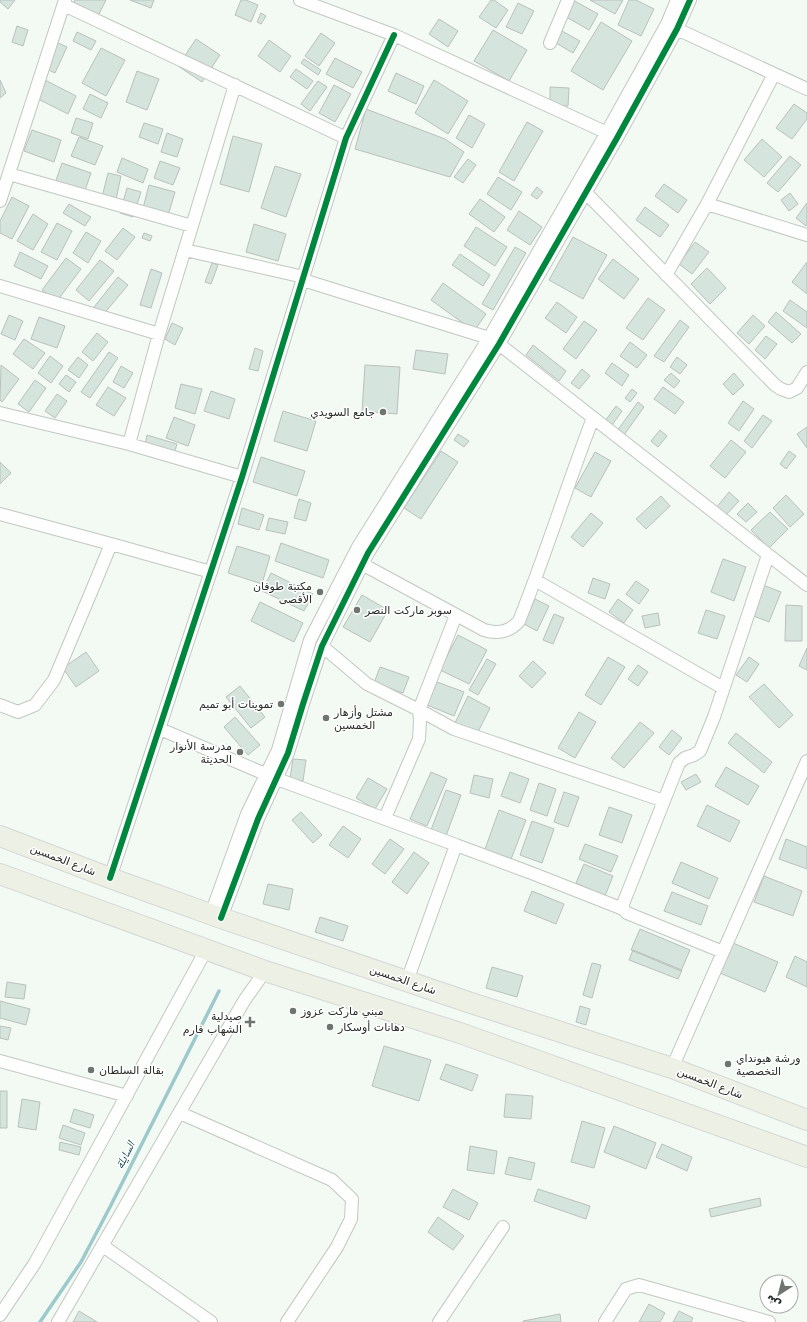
<svg xmlns="http://www.w3.org/2000/svg" width="807" height="1322" viewBox="0 0 807 1322" font-family="'DejaVu Sans','Noto Naskh Arabic',sans-serif">
<style>
.lines{fill:none;stroke-linecap:round;stroke-linejoin:round}
.stream{stroke:#9ec9cc;stroke-width:3.5}
.building{fill:#d6e4de;stroke:#bac0bd}
.minor-casing{stroke:#c2c7c2;stroke-width:14}
.primary-casing{stroke:#d4d7d4;stroke-width:22}
.minor{stroke:#fdfefd;stroke-width:12}
.primary{stroke:#edf0e5;stroke-width:20}
.cycleway-casing{stroke:#fff;stroke-width:8}
.cycleway{stroke:#00873e;stroke-width:6}
.poi-dot{fill:#6e746e;stroke:#fff;stroke-width:1.5}
.labels{text-anchor:middle;dominant-baseline:central;stroke-width:3;stroke-linejoin:round;paint-order:stroke}
.poi-label{font-size:11px;fill:#272c27;stroke:#fff;text-anchor:start}
.street-label{font-size:11px;fill:#272c27;stroke:#fff}
.water-label{font-size:12px;font-style:italic;fill:#063f45;stroke:#fff}
</style>
<rect width="100%" height="100%" fill="#f3faf3"/>
<g class="lines">
<path class="stream" d="M40,1322L81,1262L110,1207L219,991"/>
</g>
<path class="building" d="M0,0H15L8,9L0,2Z
M75,0H106L98,16L73,3Z
M130,0H154L151,8Z
M241,0H246L258,5L251,22L235,15Z
M491,0H494L508,10L496,28L479,17Z
M573,0L598,14L589,30L563,15Z
M590,0H623L615,14Z
M629,0H636L654,9L641,36L618,25Z
M518,3L534,11L522,34L506,27Z
M261,13L266,16L261,24L257,22Z
M439,19L458,31L448,47L429,34Z
M601,22L632,41L603,90L571,71Z
M17,26L28,30L23,46L12,42Z
M493,30L527,50L509,81L474,61Z
M562,31L580,41L573,53L556,43Z
M77,32L96,41L91,50L73,41Z
M321,33L335,43L319,66L305,56Z
M196,39L220,55L202,82L178,66Z
M269,40L291,56L280,72L258,56Z
M54,41L67,47L55,73L42,67Z
M101,48L125,60L106,96L82,83Z
M335,58L362,72L353,88L326,74Z
M304,59L321,70L318,75L301,63Z
M296,69L313,81L307,89L290,77Z
M137,71L159,79L147,110L126,102Z
M396,73L424,86L416,104L388,91Z
M43,79L76,96L68,114L34,97Z
M0,80L6,93L0,98Z
M434,80L468,101L448,134L415,113Z
M318,81L327,87L310,111L301,104Z
M334,85L351,94L335,122L319,113Z
M550,87L569,88L568,106L550,105Z
M90,94L108,103L101,118L83,109Z
M794,104L807,113V119L792,139L776,128Z
M366,109L445,139L464,152L450,177L355,149Z
M469,115L485,124L472,148L456,138Z
M76,118L93,123L88,139L71,133Z
M527,122L543,131L514,181L499,172Z
M144,123L163,129L158,144L139,137Z
M32,130L61,140L54,162L24,151Z
M167,133L183,139L177,157L161,152Z
M233,136L262,144L249,192L220,184Z
M79,137L103,146L95,165L71,156Z
M762,139L782,157L764,177L744,160Z
M790,156L801,165L778,192L767,183Z
M122,158L148,169L143,183L117,172Z
M468,159L476,165L463,183L454,177Z
M160,161L180,168L173,185L154,178Z
M62,163L91,173L82,199L53,189Z
M275,166L301,174L286,217L261,208Z
M108,173L121,176L115,204L101,201Z
M498,177L522,192L511,210L487,194Z
M664,184L687,200L678,213L655,196Z
M149,185L175,192L167,219L142,212Z
M537,187L543,192L537,199L531,195Z
M127,188L141,192L133,217L120,213Z
M790,193L798,204L789,211L781,200Z
M12,197L29,206L12,239L0,233V221Z
M480,199L505,217L494,232L469,214Z
M807,203V224L806,226L796,218Z
M69,204L91,217L85,226L63,213Z
M645,207L669,225L660,237L636,220Z
M519,211L542,227L530,245L507,230Z
M33,214L48,224L33,250L17,241Z
M57,223L72,231L57,260L41,252Z
M254,224L286,234L278,261L246,252Z
M476,227L507,247L495,266L464,246Z
M123,228L135,237L117,260L105,251Z
M86,232L101,241L88,263L73,253Z
M144,233L152,236L150,241L142,238Z
M573,237L607,255L583,299L549,280Z
M695,242L709,252L692,274L679,264Z
M515,247L526,253L493,310L482,304Z
M20,252L48,266L41,279L14,266Z
M460,254L490,275L483,286L452,265Z
M66,258L81,269L57,301L42,290Z
M613,259L639,279L624,299L598,279Z
M100,260L114,271L89,301L76,290Z
M807,262V294L792,282Z
M212,263L218,265L211,284L205,282Z
M707,268L726,288L710,304L691,284Z
M151,269L162,273L151,308L140,305Z
M118,277L128,285L103,315L94,307Z
M443,283L486,314L474,331L431,300Z
M648,298L665,310L643,340L626,328Z
M790,300L807,312V328L783,311Z
M557,302L577,317L566,333L545,318Z
M776,312L801,334L792,343L768,322Z
M9,315L23,321L15,340L1,334Z
M753,315L765,326L749,344L737,333Z
M39,317L65,326L57,348L31,339Z
M680,320L689,327L664,362L654,356Z
M584,321L597,330L576,359L563,349Z
M172,323L183,328L175,345L165,339Z
M97,333L108,342L93,361L82,352Z
M766,336L777,344L765,359L755,350Z
M24,339L45,353L33,369L13,354Z
M630,342L647,355L637,368L620,356Z
M533,345L566,371L559,381L526,355Z
M255,348L263,351L258,371L249,369Z
M416,350L448,354L445,374L413,369Z
M109,352L118,358L90,398L81,392Z
M50,356L63,366L51,383L38,373Z
M78,357L88,365L79,378L68,370Z
M677,357L687,365L680,374L670,367Z
M612,363L629,375L622,386L605,373Z
M1,365L19,379L2,402L0,400Z
M365,365L400,367L397,414L362,411Z
M121,366L133,373L124,388L113,382Z
M582,369L590,376L579,389L571,383Z
M671,373L680,381L674,388L664,380Z
M734,373L744,385L733,395L723,384Z
M66,375L76,382L69,392L59,384Z
M35,380L46,388L29,412L18,404Z
M181,384L202,389L195,414L175,408Z
M108,387L126,398L114,416L96,405Z
M663,387L684,402L675,414L654,399Z
M632,389L637,393L630,402L625,398Z
M211,391L235,399L229,419L204,411Z
M57,394L67,401L55,418L45,411Z
M743,401L754,409L739,431L728,423Z
M638,402L644,407L624,435L617,431Z
M616,406L622,411L612,425L605,421Z
M283,411L316,421L307,451L274,441Z
M763,415L772,421L752,448L744,441Z
M174,417L195,425L188,446L166,438Z
M807,427V448L797,434Z
M660,430L667,436L658,447L651,441Z
M458,434L469,441L464,447L454,440Z
M147,435L177,444L174,454L145,445Z
M731,440L746,452L725,478L710,466Z
M441,451L458,462L421,519L404,508Z
M789,451L796,456L786,469L780,464Z
M595,452L611,461L591,497L575,488Z
M261,457L305,471L297,496L253,482Z
M0,462L11,473L0,484Z
M729,492L739,501L725,516L716,508Z
M786,495L804,514L790,527L773,508Z
M661,496L670,506L646,529L636,519Z
M299,499L311,503L306,521L294,518Z
M748,503L757,512L746,522L737,514Z
M242,508L264,515L259,530L238,524Z
M770,512L788,529L769,548L751,530Z
M591,513L603,523L583,547L571,537Z
M269,518L288,522L285,534L266,530Z
M281,543L329,560L323,578L275,561Z
M237,546L270,556L262,584L228,573Z
M723,559L746,567L734,601L711,592Z
M271,573L313,594L304,611L262,591Z
M593,578L610,584L605,599L588,593Z
M636,581L649,590L639,604L626,594Z
M763,585L781,592L769,622L751,615Z
M362,595L388,610L370,642L343,627Z
M535,599L549,606L537,631L524,624Z
M618,599L633,610L624,623L609,612Z
M260,602L303,623L294,642L251,621Z
M786,605L802,606V641H785Z
M706,610L725,616L717,639L698,633Z
M658,613L660,625L645,628L642,616Z
M554,614L564,618L553,644L543,640Z
M458,635L487,650L469,684L440,670Z
M807,648V670L799,666Z
M86,652L99,671L76,687L63,668Z
M608,657L625,667L601,705L585,695Z
M749,657L759,664L747,682L736,675Z
M487,659L496,664L478,695L469,690Z
M533,661L546,673L532,688L519,676Z
M638,665L648,672L638,686L628,679Z
M380,667L409,677L403,693L374,683Z
M437,682L464,692L454,716L427,705Z
M764,684L793,715L779,728L749,697Z
M240,686L265,717L251,728L226,697Z
M468,696L490,708L477,734L455,723Z
M579,712L596,722L575,758L558,748Z
M235,717L260,745L248,755L224,727Z
M640,722L654,733L624,768L611,758Z
M672,730L682,738L669,755L659,747Z
M736,733L772,762L764,773L728,743Z
M293,759L306,760L303,781L290,779Z
M726,767L759,786L748,805L715,786Z
M431,772L447,779L427,826L410,819Z
M510,772L529,779L520,803L501,796Z
M696,774L701,782L686,790L681,782Z
M474,775L493,779L489,798L470,793Z
M368,778L387,789L375,809L356,798Z
M539,783L556,789L547,816L530,810Z
M446,790L461,795L446,836L431,830Z
M564,792L579,797L568,827L554,822Z
M707,805L740,821L730,842L697,826Z
M609,807L632,815L622,843L599,835Z
M499,810L526,820L510,862L484,852Z
M301,812L322,835L313,843L292,820Z
M532,821L554,829L542,863L520,855Z
M343,826L361,839L348,858L329,845Z
M390,839L404,849L385,874L372,864Z
M786,839L807,847V869L779,859Z
M585,844L618,856L611,872L579,859Z
M414,852L429,863L407,894L392,882Z
M681,862L718,878L709,899L672,883Z
M584,864L613,876L605,896L576,883Z
M764,876L802,891L793,916L754,902Z
M268,884L293,889L289,910L263,904Z
M532,891L564,904L556,924L524,911Z
M672,892L708,906L701,925L664,911Z
M320,917L348,926L343,941L315,932Z
M640,929L690,950L681,971L631,950Z
M733,943L778,962L765,992L720,973Z
M633,950L682,970L678,979L629,960Z
M795,956L807,962V987L786,977Z
M592,963L601,965L592,998L583,995Z
M492,967L523,976L517,997L486,988Z
M7,982L26,985L24,999L5,997Z
M0,1001L30,1009L26,1025L0,1018Z
M580,1006L590,1009L586,1025L576,1022Z
M0,1026L11,1028L8,1040L0,1038Z
M384,1046L431,1060L419,1101L372,1086Z
M446,1064L478,1075L472,1091L440,1079Z
M0,1091H7V1128H0Z
M506,1094L533,1096L531,1119L504,1117Z
M22,1099L40,1102L36,1130L18,1127Z
M74,1109L94,1115L90,1128L70,1122Z
M582,1121L605,1128L594,1168L571,1162Z
M63,1125L85,1133L81,1145L59,1138Z
M614,1126L656,1143L646,1169L604,1152Z
M60,1142L81,1147L79,1155L59,1150Z
M662,1144L692,1157L687,1171L656,1157Z
M470,1146L497,1151L494,1174L467,1170Z
M509,1157L535,1163L531,1180L505,1174Z
M453,1189L478,1203L469,1220L443,1207Z
M538,1189L590,1206L586,1219L534,1201Z
M760,1198L761,1206L711,1217L709,1209Z
M438,1217L464,1236L453,1250L428,1232Z
M649,1304L665,1313L660,1322H639Z
M79,1311L97,1322H73Z
M679,1311L693,1318L691,1322H673Z
M560,1314L561,1322H523V1321Z"/>
<g class="lines">
<g class="minor-casing">
<path id="minor" d="M300,0L394,35L614,136
M64,5L346,138
M670,26L807,89
M550,43L568,0
M774,74L707,204L807,235
M9,174L192,226
M586,193L775,385L781,389L789,392L797,388L807,372
M0,201L65,0
M185,250L304,277
M666,275L707,204
M303,280L489,338L499,344L807,585
M0,286L159,334
M0,413L129,444L242,477
M129,444L159,334L235,85
M0,514L111,544
M362,564L484,630C497,634 510,632 519,621C546,554 567,485 593,418
M535,580L723,688
M322,646L367,684L419,710L454,729L664,801
M0,705L18,712L35,705L54,680L92,590L111,544L211,572
M160,729L277,779L456,845
M385,818L419,739L420,720L419,710L456,615
M110,878L242,477L346,138L394,35
M211,914L247,814L278,750L310,640L358,547L489,338L607,132L667,24L677,0
M221,918L258,819L288,753L303,704L322,646L368,553L499,344L617,138L677,29L690,0
M723,952L627,913L623,909V904L679,763L685,758L694,755L700,751L714,717L768,555
M407,981L456,845L534,874L623,909
M0,1061L127,1096
M672,1068L807,761
M180,1113L332,1180L352,1199L351,1219L337,1247L287,1322
M103,1246L211,1322
M0,1315L35,1263L206,950
M58,1322L244,1001L265,971
M439,1322L503,1227
M605,1322L626,1289L639,1285L769,1322"/>
</g>
<g class="primary-casing">
<path id="primary" d="M0,836L110,878L221,918L468,1002L672,1068L807,1120
M0,874L265,971L460,1033L807,1157"/>
</g>
<use href="#minor" class="minor"/>
<use href="#primary" class="primary"/>
<g class="cycleway-casing">
<path id="cycleway" d="M110,878L242,477L346,138L394,35
M221,918L258,819L288,753L303,704L322,646L368,553L499,344L617,138L677,29L690,0"/>
</g>
<use href="#cycleway" class="cycleway"/>
</g>
<g class="poi-dot">
<circle cx="383" cy="412" r="4"/>
<circle cx="320" cy="592" r="4"/>
<circle cx="357" cy="610" r="4"/>
<circle cx="281" cy="704" r="4"/>
<circle cx="326" cy="718" r="4"/>
<circle cx="240" cy="752" r="4"/>
<circle cx="293" cy="1011" r="4"/>
<path d="M248 1016h4v4h4v4h-4v4h-4v-4h-4v-4h4z"/>
<circle cx="330" cy="1027" r="4"/>
<circle cx="728" cy="1064" r="4"/>
<circle cx="91" cy="1070" r="4"/>
</g>
<g class="labels">
<g class="poi-label">
<text x="375" y="412" text-anchor="end">جامع السويدي</text>
<text x="312" y="586" text-anchor="end">مكتبة طوفان<tspan x="312" dy="13">الأقصى</tspan></text>
<text x="365" y="610">سوبر ماركت النصر</text>
<text x="273" y="704" text-anchor="end">تموينات أبو تميم</text>
<text x="334" y="712">مشتل وأزهار<tspan x="334" dy="13">الخمسين</tspan></text>
<text x="232" y="746" text-anchor="end">مدرسة الأنوار<tspan x="232" dy="13">الحديثة</tspan></text>
<text x="301" y="1011">مبني ماركت عزوز</text>
<text x="242" y="1016" text-anchor="end">صيدلية<tspan x="242" dy="13">الشهاب فارم</tspan></text>
<text x="338" y="1027">دهانات أوسكار</text>
<text x="736" y="1058">ورشة هيونداي<tspan x="736" dy="13">التخصصية</tspan></text>
<text x="99" y="1070">بقالة السلطان</text>
</g>
<g class="street-label">
<text transform="translate(63 860) rotate(21)">شارع الخمسين</text>
<text transform="translate(403 980) rotate(19)">شارع الخمسين</text>
<text transform="translate(710 1083) rotate(21)">شارع الخمسين</text>
</g>
<g class="water-label">
<text transform="translate(125 1155) rotate(-63)">السايلة</text>
</g>
</g>
<g transform="translate(779 1294) rotate(216)"><circle r="19" fill="#ffffff" stroke="#a9aba9"/>
<path d="M0-3L7 15L0 10L-7 15Z" fill="#6e746e"/>
<text y="-6" font-size="11" font-weight="bold" text-anchor="middle" fill="#272c27">ش</text>
</g>
</svg>
